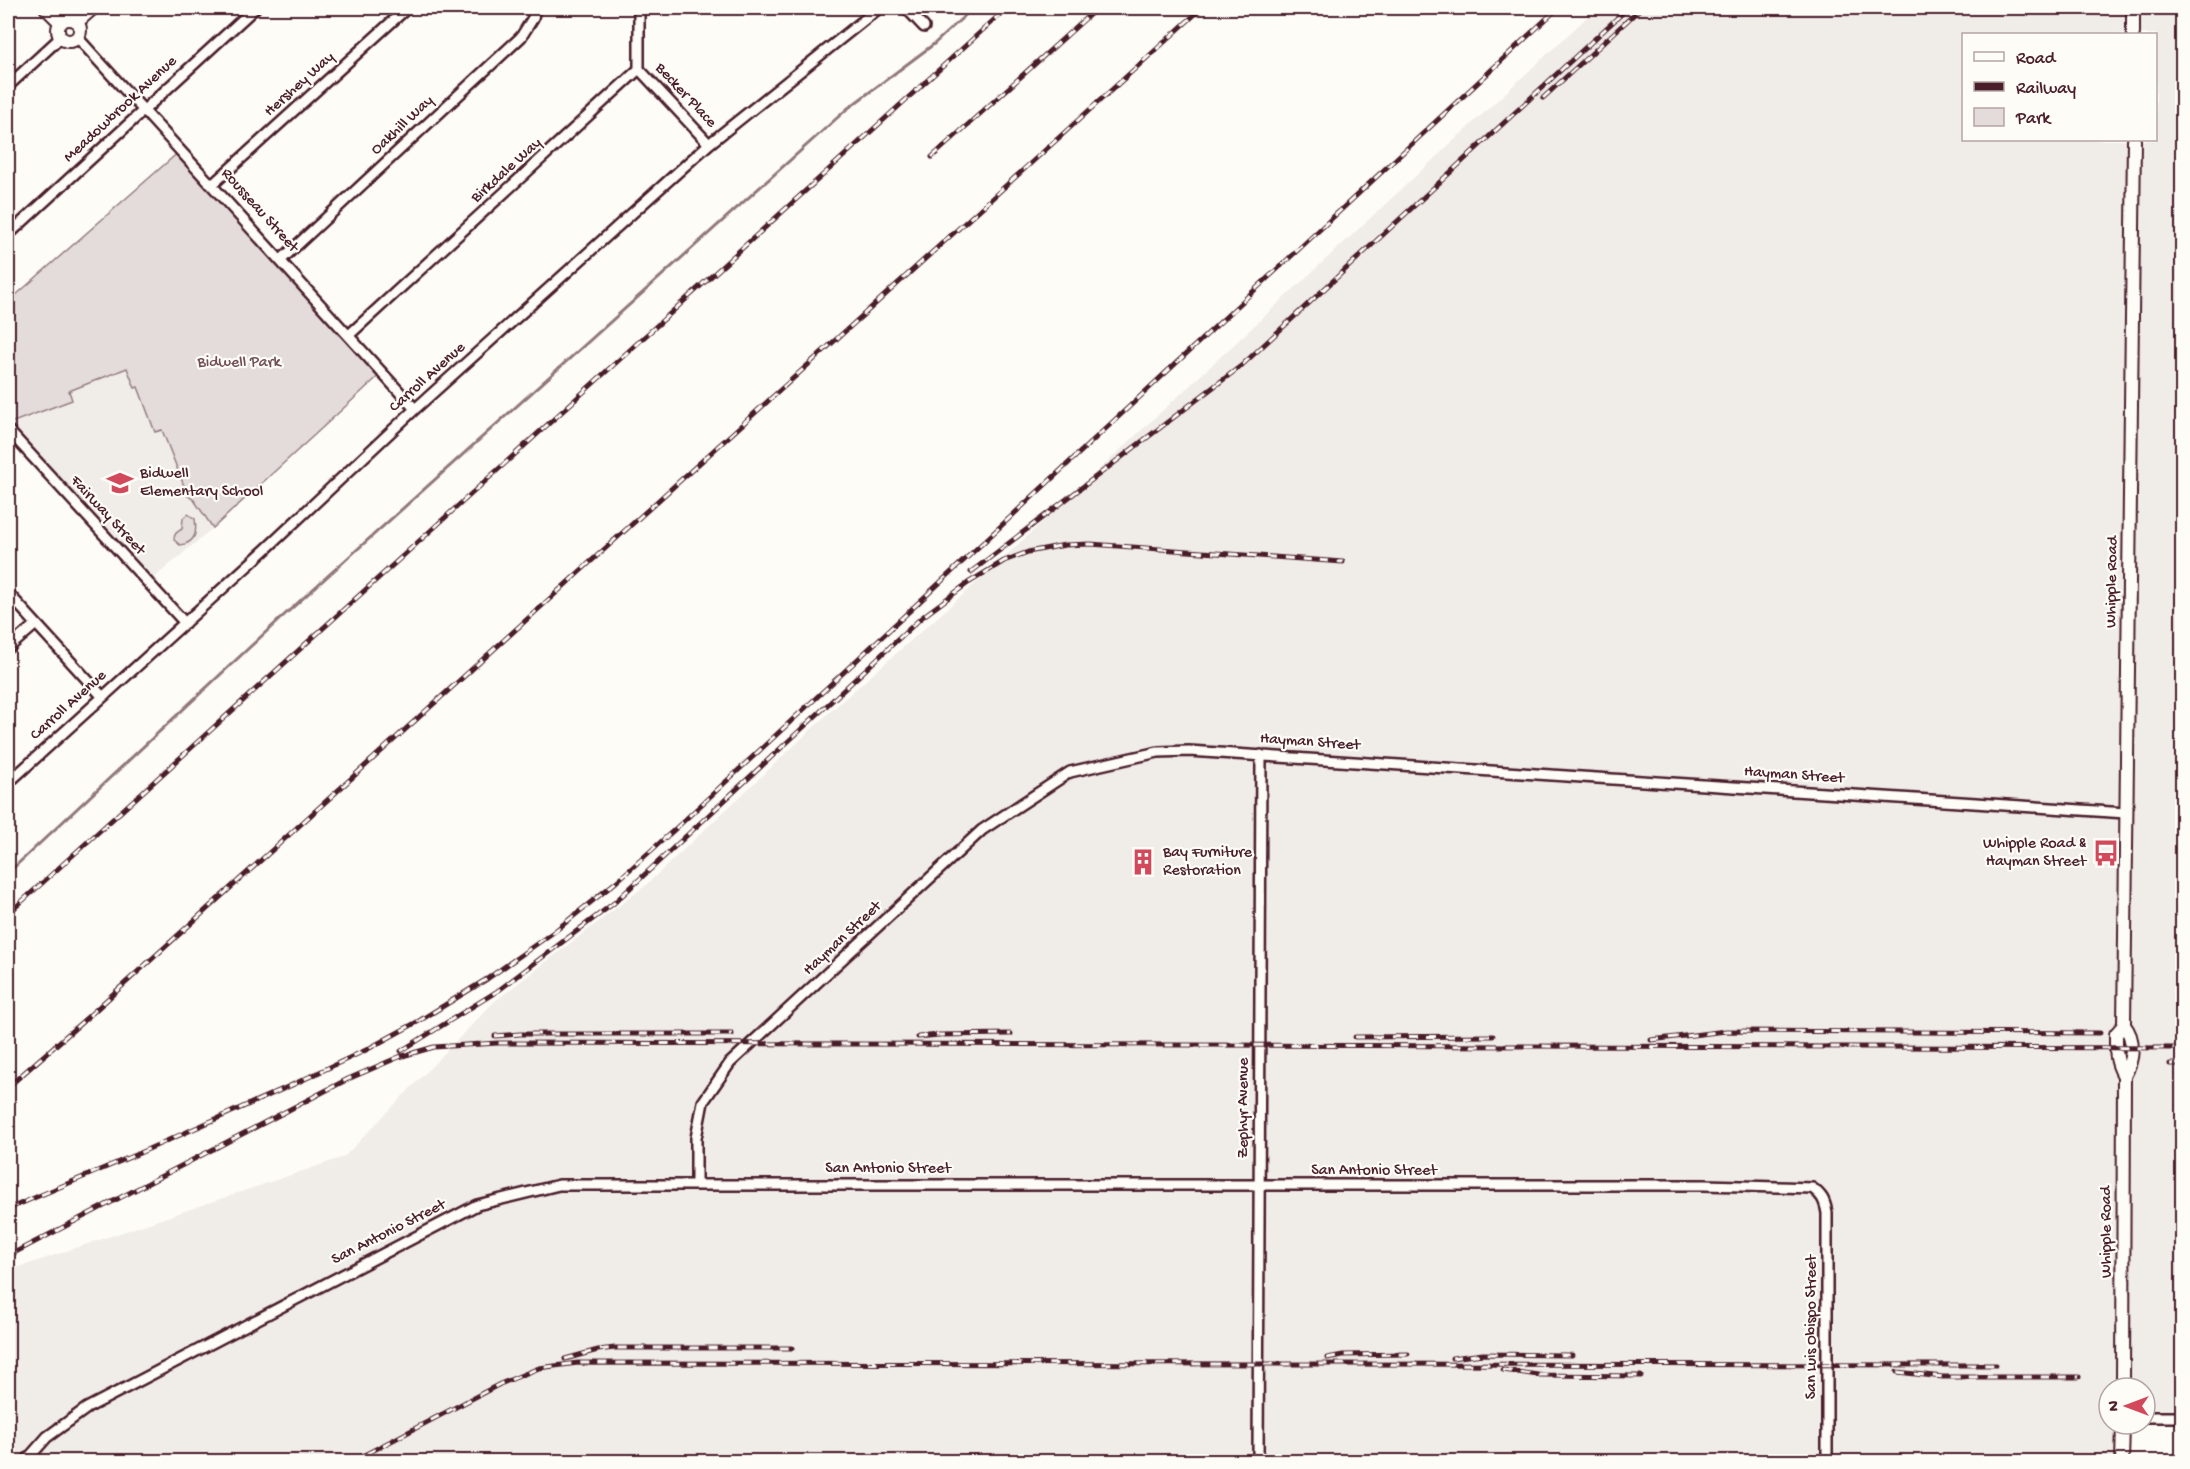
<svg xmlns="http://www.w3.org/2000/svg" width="2190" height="1469" viewBox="0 0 2190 1469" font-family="'Gochi Hand',sans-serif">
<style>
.built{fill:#f0ece8;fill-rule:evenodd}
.green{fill:#e3dcda;stroke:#967e82;stroke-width:1.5}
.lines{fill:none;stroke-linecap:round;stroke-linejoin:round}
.stream{stroke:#91777b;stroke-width:3}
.street-casing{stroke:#4a1f2b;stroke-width:14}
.secondary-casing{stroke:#4a1f2b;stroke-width:16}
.street{stroke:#fdfcf7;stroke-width:9}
.secondary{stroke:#fdfcf7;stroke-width:12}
.rail-casing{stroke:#4a1f2b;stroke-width:5}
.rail{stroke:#fdfcf7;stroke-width:3;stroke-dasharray:9;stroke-linecap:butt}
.labels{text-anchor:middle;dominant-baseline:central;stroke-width:4.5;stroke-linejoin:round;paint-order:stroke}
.street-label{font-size:16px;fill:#4a1f2b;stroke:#fdfcf7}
.park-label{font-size:16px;fill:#704e57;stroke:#fdfcf7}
.poi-label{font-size:16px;fill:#4a1f2b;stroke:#fdfcf7;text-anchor:start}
</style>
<rect width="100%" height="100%" fill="#fdfcf7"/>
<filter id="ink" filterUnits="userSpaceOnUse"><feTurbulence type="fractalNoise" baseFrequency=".0167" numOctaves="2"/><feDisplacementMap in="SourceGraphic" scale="12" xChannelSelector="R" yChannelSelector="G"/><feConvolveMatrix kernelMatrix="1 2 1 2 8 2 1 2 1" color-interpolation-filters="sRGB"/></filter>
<g filter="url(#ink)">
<path class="built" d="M1597,8H2182V1417H2145V1388H2109V1424H2123L2122,1461H8V1271L344,1157L495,1001L645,886L831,711L983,577ZM1964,34H2156V140H1964Z
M127,368L135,387H138L156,431L162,429L188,496L194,500L213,528L148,583L8,430V424L72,400L68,391Z"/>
<path class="green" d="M181,150L383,372L213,528L194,500L188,496L162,430L155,432L138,387L135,388L127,368L69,391L72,400L8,424V302Z
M188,514L195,519C197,532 196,543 180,545L174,540C174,533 177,532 182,529L183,518Z"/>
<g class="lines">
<path class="stream" d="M8,873L281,618L847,109L934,44L973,8"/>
<g class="street-casing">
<path id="street" d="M906,8L924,27
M77,37L415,409
M639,69L709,144
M8,86L61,37
M212,185L407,8
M8,235L255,8
M281,260L521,37L533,18L535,8
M349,335L639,69V8
M8,430L185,623
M8,593L102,696
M8,648L36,624
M8,783L265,550L415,409L709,144L879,8
M696,1183V1138L703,1102L730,1063L982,830L1070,772L1158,752L1189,751L2126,813
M2145,1417H2182
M25,1462L47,1437L87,1408L477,1205L559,1185H1704L1812,1188C1822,1195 1825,1201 1827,1213V1462
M1258,1462L1261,755"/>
</g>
<g class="secondary-casing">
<path id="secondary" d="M46,8L61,23
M2133,8V34
M58 30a11 11 0 1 1 22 0a11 11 0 1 1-22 0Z
M77,22L93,8
M2124,1076C2115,1060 2116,1051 2116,1034L2124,1025
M2123,1388L2124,1076C2133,1060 2136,1040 2124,1025L2134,140
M2122,1462L2123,1424"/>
</g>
<use href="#street" class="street"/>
<use href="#secondary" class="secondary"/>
<g class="rail-casing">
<path id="rail" d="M1543,98L1641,8
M932,157L1097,8
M971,572L1241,366L1628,8
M8,914L1007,8
M495,1036L520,1034H732
M918,1037L939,1035L1011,1034
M1355,1037L1493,1036
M1651,1040L1726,1031L2100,1033
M401,1051L499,990L614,903L921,618L968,583L1004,561L1028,552L1065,545L1090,544L1343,562
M2170,1064H2182
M8,1087L90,1015L1202,8
M8,1209L135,1155L292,1085L366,1050L419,1021L487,979L555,931L616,882L674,830L1558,8
M8,1256L348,1079L399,1057L434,1047L498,1043L2182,1048
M1327,1358L1343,1355L1408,1354
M1452,1358L1483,1354L1572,1355
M565,1359L598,1350L615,1348H792
M1503,1370L1538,1375L1641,1376
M1897,1372L1943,1377H2079
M351,1462L500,1384L539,1368L578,1363L1996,1365"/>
</g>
<use href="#rail" class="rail"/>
</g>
</g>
<defs>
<g id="school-bare" transform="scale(2.07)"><path d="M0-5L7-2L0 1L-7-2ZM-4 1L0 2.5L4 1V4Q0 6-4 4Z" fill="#d1495b" stroke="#fdfcf7" stroke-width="2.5" paint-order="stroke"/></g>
<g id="bus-bare" transform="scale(2.07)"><path d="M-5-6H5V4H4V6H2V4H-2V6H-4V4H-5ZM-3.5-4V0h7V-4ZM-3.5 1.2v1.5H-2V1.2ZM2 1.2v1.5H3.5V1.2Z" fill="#d1495b" stroke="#fdfcf7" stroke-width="2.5" paint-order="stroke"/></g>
<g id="building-bare" transform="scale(2.07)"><path d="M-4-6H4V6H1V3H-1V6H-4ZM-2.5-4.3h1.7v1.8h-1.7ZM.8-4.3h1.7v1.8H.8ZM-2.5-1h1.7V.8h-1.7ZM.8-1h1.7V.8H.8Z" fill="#d1495b" stroke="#fdfcf7" stroke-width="2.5" paint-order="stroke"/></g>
</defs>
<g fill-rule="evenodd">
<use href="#school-bare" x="120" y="483"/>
<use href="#bus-bare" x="2106" y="853"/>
<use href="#building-bare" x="1143" y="862"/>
</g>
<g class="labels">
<g class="street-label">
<text transform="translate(300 85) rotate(-42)">Hershey Way</text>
<text transform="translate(685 96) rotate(47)">Becker Place</text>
<text transform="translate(121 110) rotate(-43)">Meadowbrook Avenue</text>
<text transform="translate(403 126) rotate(-43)">Oakhill Way</text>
<text transform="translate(507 171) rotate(-42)">Birkdale Way</text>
<text transform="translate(259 211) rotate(48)">Rousseau Street</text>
<text transform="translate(428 378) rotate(-42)">Carroll Avenue</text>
<text transform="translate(107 516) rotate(47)">Fairway Street</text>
<text transform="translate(2113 582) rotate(-89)">Whipple Road</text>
<text transform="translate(69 706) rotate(-42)">Carroll Avenue</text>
<text transform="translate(1310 743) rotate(4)">Hayman Street</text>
<text transform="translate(1794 776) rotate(4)">Hayman Street</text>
<text transform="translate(843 939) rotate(-43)">Hayman Street</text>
<text transform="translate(1244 1108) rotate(-90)">Zephyr Avenue</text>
<text x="888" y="1169">San Antonio Street</text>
<text x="1374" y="1171">San Antonio Street</text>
<text transform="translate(2107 1232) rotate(-90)">Whipple Road</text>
<text transform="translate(389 1233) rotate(-27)">San Antonio Street</text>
<text transform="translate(1812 1327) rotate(-90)">San Luis Obispo Street</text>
</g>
<g class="park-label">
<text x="239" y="363">Bidwell Park</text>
</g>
<g class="poi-label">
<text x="140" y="474">Bidwell<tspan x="140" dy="18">Elementary School</tspan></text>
<text x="2086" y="844" text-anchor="end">Whipple Road &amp;<tspan x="2086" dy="18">Hayman Street</tspan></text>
<text x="1163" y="853">Bay Furniture<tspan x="1163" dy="18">Restoration</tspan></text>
</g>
</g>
<rect width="2190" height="1469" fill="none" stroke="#fdfcf7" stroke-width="30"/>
<rect x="15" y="15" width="2160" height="1439" fill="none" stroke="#4a1f2b" stroke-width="2" filter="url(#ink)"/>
<rect x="1962" y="33" width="195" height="108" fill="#fdfcf7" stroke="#b5a4a5" stroke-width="1.5"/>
<rect x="1974" y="52" width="30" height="9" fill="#fdfcf7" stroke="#b5a4a5" stroke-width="1.5"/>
<text x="2016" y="63" font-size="18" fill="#4a1f2b">Road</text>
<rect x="1974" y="82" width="30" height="9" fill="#4a1f2b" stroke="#b5a4a5" stroke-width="1.5"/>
<text x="2016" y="93" font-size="18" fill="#4a1f2b">Railway</text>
<rect x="1974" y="108" width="30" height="18" fill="#e3dcda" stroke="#b5a4a5" stroke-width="1.5"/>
<text x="2016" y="123" font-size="18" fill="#4a1f2b">Park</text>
<g transform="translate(2127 1406) rotate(270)"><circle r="28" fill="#fdfcf7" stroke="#b5a4a5" stroke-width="1.5"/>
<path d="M0-4.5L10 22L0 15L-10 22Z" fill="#d1495b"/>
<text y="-9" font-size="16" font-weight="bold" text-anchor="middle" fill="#4a1f2b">N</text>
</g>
</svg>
